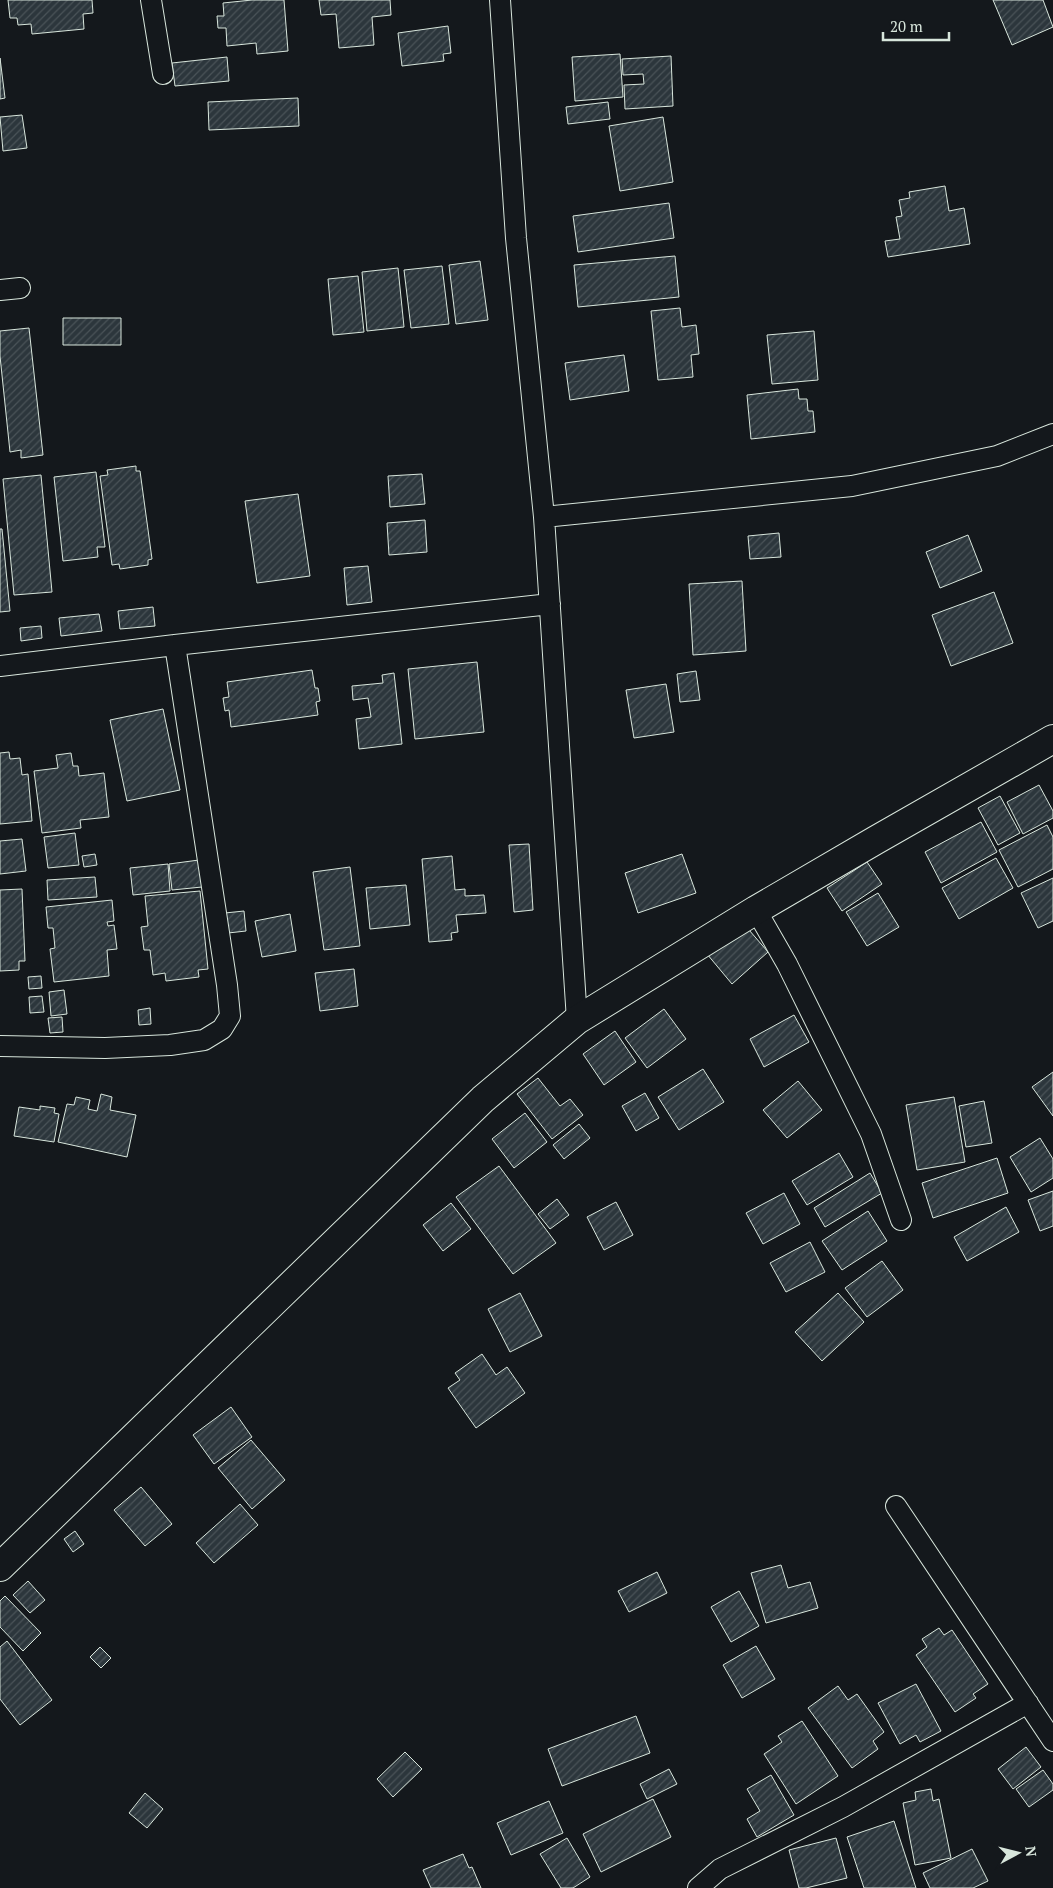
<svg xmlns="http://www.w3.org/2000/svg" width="1053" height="1888" font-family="'PT Serif',serif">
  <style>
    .building { fill: url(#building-hatch); stroke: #d8e6dc }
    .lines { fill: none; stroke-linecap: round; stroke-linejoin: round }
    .street-casing { stroke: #d8e6dc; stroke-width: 22 }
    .secondary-casing { stroke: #d8e6dc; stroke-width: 30 }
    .street { stroke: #14181c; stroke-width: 20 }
    .secondary { stroke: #14181c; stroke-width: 28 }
  </style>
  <defs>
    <pattern id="building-hatch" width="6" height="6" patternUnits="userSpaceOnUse" patternTransform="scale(1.25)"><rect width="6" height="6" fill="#2c363c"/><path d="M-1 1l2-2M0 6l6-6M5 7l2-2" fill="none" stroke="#4a5358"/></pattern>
  </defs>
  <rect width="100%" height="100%" fill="#14181c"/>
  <path class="building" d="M8,0H92L93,13L83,14L84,29L32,34L31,24L18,25L17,18H10Z
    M252,0H284L288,51L257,54L256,43L227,46L226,28H218L217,16H224L223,3Z
    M319,0H390L391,15L372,17L374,45L339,48L336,14L321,15Z
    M993,0H1043L1053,27L1012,45Z
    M448,26L451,53L443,54L444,61L402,66L398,33Z
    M620,54L623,97L575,101L572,57Z
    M671,56L673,106L625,109L624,85L644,84L643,74L623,75L622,59Z
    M227,57L229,81L175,86L172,63Z
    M0,58L5,98L0,99Z
    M298,98L299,126L209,130L208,102Z
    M608,102L610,119L568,124L566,107Z
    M22,115L27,148L3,151L0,117Z
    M663,117L673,182L620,191L609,126Z
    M945,186L949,211L964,208L970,244L888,257L885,241L900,239L896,217L902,216L899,200L910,198L909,192Z
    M669,203L674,238L578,252L573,216Z
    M675,256L679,297L578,307L574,265Z
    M480,261L488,320L456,324L449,265Z
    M442,266L449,324L411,328L404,270Z
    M398,268L404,327L367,331L362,272Z
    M358,276L364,332L333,335L328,279Z
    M680,308L682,327L696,325L699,354L691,355L693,377L658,380L651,311Z
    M63,318H121V345H63Z
    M29,328L43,455L21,458V450L10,452L0,356V331Z
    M814,331L818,380L772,384L767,335Z
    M624,355L629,391L570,400L565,363Z
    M798,389L799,399H807L808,411H813L815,432L751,439L747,395Z
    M136,466V471H140L152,559L148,560V565L120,569L119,564L112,565L100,476L108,475L107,470Z
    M96,472L105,547H97L98,557L63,561L54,477Z
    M422,474L425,504L390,507L388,476Z
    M41,475L52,592L14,595L3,479Z
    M298,494L310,576L257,583L245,501Z
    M425,520L427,552L389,555L387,523Z
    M0,529H2L10,611L0,612Z
    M779,533L781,557L750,559L748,536Z
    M968,535L982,571L940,588L926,552Z
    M368,566L372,602L347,605L344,568Z
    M742,581L746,651L693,655L689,584Z
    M994,592L1013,643L951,666L932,615Z
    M153,607L155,626L120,629L118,611Z
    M99,614L102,631L61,636L59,618Z
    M41,626L42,638L21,641L20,628Z
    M477,662L484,732L415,739L408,669Z
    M312,670L315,688H318L320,701L316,702L318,715L231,727L229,710L225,711L223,698L229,697L227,682Z
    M696,671L700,700L680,702L677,674Z
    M394,673L402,744L359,749L356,719L371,717L368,698L353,700L352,686L383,683L382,675Z
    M666,684L674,732L634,738L626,690Z
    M163,709L180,790L127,801L110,720Z
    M9,752L10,759L20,758L22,775L28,774L32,821L0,824V753Z
    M71,753L73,766H78L79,776L104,773L109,817L80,820L81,828L42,833L34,771L58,768L56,755Z
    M1039,785L1053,811V818L1023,834L1007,802Z
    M1000,796L1020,833L998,845L978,808Z
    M981,822L997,852L941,883L925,852Z
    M1047,825L1053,837V869L1018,887L999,850Z
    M75,833L79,865L48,868L44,837Z
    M22,839L26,871L0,874V841Z
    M529,844L533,910L514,912L509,845Z
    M95,854L97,865L84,867L82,856Z
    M682,854L696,893L638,913L625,873Z
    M452,856L455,890L465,889V896L484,895L486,913L456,915L458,932L451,933L452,940L429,942L422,859Z
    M996,858L1013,888L959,919L942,888Z
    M199,860L202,887L172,890L169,864Z
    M867,862L882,884L842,911L827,888Z
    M168,864L170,891L133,895L130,868Z
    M350,867L360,946L324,950L313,872Z
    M95,877L97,897L48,900L47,880Z
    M1053,878V921L1038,928L1021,893Z
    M406,885L410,925L370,929L366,888Z
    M22,889L25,961H19V970L0,971V890Z
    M200,891L208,969L198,970L199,977L166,981L165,973L153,975L150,950H144L141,927L148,926L145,896Z
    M878,893L899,927L867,946L846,912Z
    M112,900L114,921L107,922L108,926L114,925L117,949L107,950L109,976L54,982L50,949L55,948L53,928H48L46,907Z
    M244,911L246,931L228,933L225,913Z
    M290,914L296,951L262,957L255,921Z
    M743,923L768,952L732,984L707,954Z
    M354,969L358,1006L320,1011L315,973Z
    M41,976L42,988L29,989L28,977Z
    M64,990L67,1014L51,1016L49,992Z
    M42,996L44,1012L30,1013L29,997Z
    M150,1008L151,1024L139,1025L138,1010Z
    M664,1009L686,1039L647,1068L625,1038Z
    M794,1015L809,1042L764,1067L750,1039Z
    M62,1017L63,1032L50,1033L48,1018Z
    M615,1031L636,1062L604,1085L583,1054Z
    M703,1069L724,1102L679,1130L658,1097Z
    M1053,1072V1116L1032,1087Z
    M538,1078L560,1106L570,1099L583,1115L552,1139L517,1094Z
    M798,1081L822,1110L787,1138L763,1110Z
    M645,1093L659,1118L636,1131L622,1106Z
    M101,1094L112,1097L110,1110L136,1115L127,1157L58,1142L67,1104L74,1105L76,1097L90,1100L88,1109L97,1111Z
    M954,1097L965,1162L917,1170L906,1105Z
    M984,1101L992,1143L966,1147L959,1106Z
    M40,1106L55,1108L54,1113L59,1114L54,1142L14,1136L19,1107L40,1110Z
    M525,1113L547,1142L514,1168L492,1139Z
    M579,1124L590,1138L564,1159L553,1145Z
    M1040,1138L1053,1159V1178L1031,1192L1010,1157Z
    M839,1153L853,1177L807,1205L792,1181Z
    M997,1158L1008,1193L933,1218L922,1183Z
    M499,1166L556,1243L513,1274L456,1197Z
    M870,1173L882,1193L825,1227L814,1208Z
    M1053,1191V1226L1040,1231L1028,1200Z
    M784,1193L800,1224L763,1244L746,1213Z
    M557,1199L569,1215L550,1229L538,1214Z
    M616,1202L633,1235L604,1250L587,1217Z
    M451,1203L471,1229L443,1251L423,1225Z
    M1006,1207L1019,1232L967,1261L954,1237Z
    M868,1211L887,1241L842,1270L822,1241Z
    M810,1242L825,1272L786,1292L770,1263Z
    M882,1261L903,1290L867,1317L845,1288Z
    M520,1293L542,1336L510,1352L488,1309Z
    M838,1293L864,1322L822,1361L795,1332Z
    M482,1354L496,1375L507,1367L525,1393L476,1428L448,1388L460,1380L455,1373Z
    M231,1407L252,1437L214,1464L193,1435Z
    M251,1440L285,1480L252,1509L218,1468Z
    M141,1487L172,1524L145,1546L114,1510Z
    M240,1504L258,1525L214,1563L196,1543Z
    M75,1531L84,1544L73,1552L64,1539Z
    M781,1565L788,1588L810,1582L818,1608L766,1623L751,1573Z
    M657,1572L667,1593L629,1612L618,1591Z
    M28,1581L45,1600L30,1613L13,1595Z
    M739,1591L759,1626L731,1642L711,1607Z
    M5,1596L41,1633L23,1651L0,1627V1601Z
    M939,1628L944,1635L952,1630L988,1684L973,1694L976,1698L955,1712L916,1655L927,1647L922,1639Z
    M7,1641L52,1700L20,1725L0,1699V1647Z
    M756,1646L775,1679L742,1698L723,1665Z
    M100,1647L111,1658L101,1668L90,1657Z
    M916,1684L941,1731L920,1742L916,1735L900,1744L878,1703Z
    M838,1686L848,1700L857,1694L884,1732L873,1741L878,1749L852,1768L808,1708Z
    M636,1716L650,1753L562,1786L548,1749Z
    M802,1721L838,1776L796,1804L764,1754L782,1742L778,1736Z
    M1026,1747L1041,1767L1013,1789L998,1769Z
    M405,1752L422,1769L393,1797L377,1779Z
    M669,1769L677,1784L647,1799L640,1784Z
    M1043,1770L1053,1784V1790L1029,1807L1016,1789Z
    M771,1775L794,1815L757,1837L747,1819L760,1811L747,1789Z
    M931,1789L933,1801L939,1799L951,1858L915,1865L903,1803L916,1800L915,1792Z
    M145,1793L163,1809L147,1828L129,1813Z
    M653,1799L671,1837L601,1872L583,1834Z
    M549,1801L563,1833L511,1855L497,1823Z
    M894,1821L916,1888H864L847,1837Z
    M567,1838L590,1877L573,1888H561L540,1854Z
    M836,1838L847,1878L806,1888H799L789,1850Z
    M972,1849L988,1881L973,1888H930L923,1873Z
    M463,1854L469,1868L472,1867L481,1888H431L423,1870Z"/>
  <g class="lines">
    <defs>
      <path id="street" d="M151,0L163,74
        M500,0L516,238L544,517L577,1020
        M0,290L20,288
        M544,517L852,486L997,456L1053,434
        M0,666L175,645L550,604
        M756,910L787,964L871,1134L901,1220
        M0,1046L105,1048L170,1045L204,1040L222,1029L230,1016L227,985L175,645
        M896,1506L1053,1741
        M698,1888L720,1869L843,1807L1028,1703"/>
      <path id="secondary" d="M0,1567L483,1099L577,1020L756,910L876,840L1053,739"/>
    </defs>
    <use href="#street" class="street-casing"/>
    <use href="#secondary" class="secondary-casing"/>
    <use href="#street" class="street"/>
    <use href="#secondary" class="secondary"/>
  </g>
  <g transform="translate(1018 1853) rotate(83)" stroke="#14181c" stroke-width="4" paint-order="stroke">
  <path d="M0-4L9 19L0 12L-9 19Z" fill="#d8e6dc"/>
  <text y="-8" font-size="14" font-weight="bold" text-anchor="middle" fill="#d8e6dc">N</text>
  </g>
  <path d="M883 32v8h66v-8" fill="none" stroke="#d8e6dc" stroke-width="2.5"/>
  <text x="890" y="32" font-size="15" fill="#d8e6dc" stroke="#14181c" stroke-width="4" paint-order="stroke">20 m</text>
</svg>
